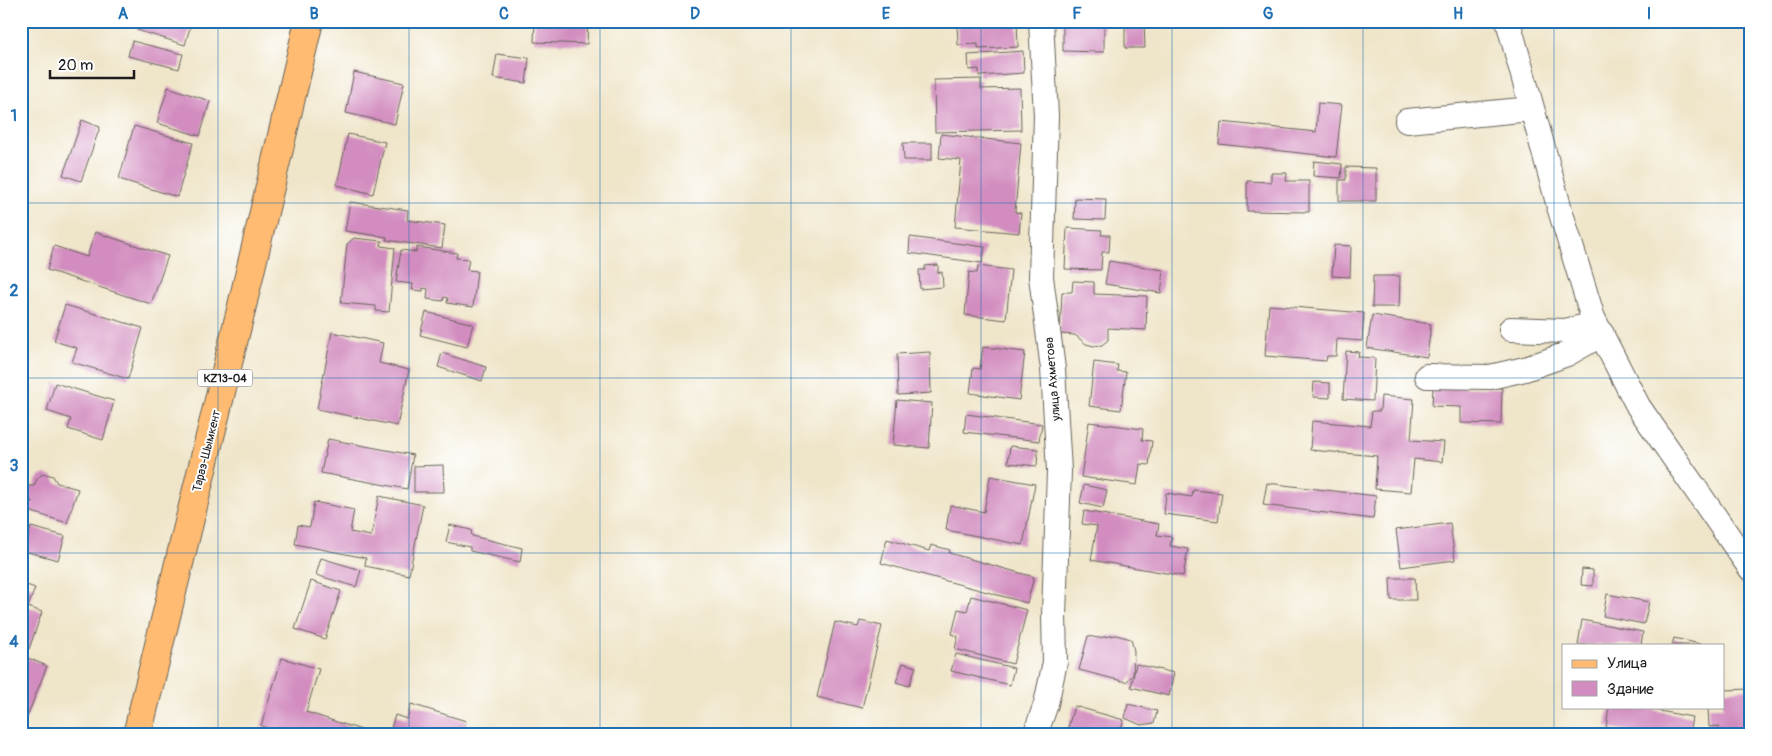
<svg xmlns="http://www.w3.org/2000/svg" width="1772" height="756" font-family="Pangolin,sans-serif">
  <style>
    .building { fill: #d28cbf }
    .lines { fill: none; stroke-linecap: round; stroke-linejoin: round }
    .street-casing { stroke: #666259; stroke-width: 26 }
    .primary-casing { stroke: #666259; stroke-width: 30 }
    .street { stroke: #fff; stroke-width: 24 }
    .primary { stroke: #ffbb71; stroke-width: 28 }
    .grid { fill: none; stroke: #1f6fb2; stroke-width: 1; stroke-opacity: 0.55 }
    .labels { text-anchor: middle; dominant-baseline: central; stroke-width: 4; stroke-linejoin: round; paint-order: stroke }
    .shield { fill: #fff; stroke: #606060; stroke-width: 1 }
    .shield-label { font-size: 11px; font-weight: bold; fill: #1c1c1c }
    .street-label { font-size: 12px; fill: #1c1c1c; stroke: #fff }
    .neatline { fill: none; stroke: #1f6fb2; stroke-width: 2 }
    .grid-label { font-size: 16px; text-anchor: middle; font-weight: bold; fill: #1f6fb2 }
  </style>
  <rect width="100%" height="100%" fill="#fff"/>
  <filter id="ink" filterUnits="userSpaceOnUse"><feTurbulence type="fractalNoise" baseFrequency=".02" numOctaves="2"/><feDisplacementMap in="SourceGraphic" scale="10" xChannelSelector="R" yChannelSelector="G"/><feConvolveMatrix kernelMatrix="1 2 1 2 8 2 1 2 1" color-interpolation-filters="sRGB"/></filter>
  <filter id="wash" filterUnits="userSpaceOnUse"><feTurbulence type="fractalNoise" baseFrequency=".0096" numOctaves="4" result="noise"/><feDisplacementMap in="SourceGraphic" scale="20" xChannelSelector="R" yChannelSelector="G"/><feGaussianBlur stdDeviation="1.12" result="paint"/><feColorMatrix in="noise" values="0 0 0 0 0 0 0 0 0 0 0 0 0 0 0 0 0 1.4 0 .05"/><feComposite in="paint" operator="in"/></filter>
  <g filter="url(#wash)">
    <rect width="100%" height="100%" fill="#efe5c9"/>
    <g id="blocks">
      <path class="building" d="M139,21H192L185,45L137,30Z
        M535,21H588L587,44L534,42Z
        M957,21H1017L1018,47L978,49V44L958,45Z
        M1063,21H1104V52L1063,51Z
        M1125,21H1144L1145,48H1125Z
        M1297,21H1319L1318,25L1297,23Z
        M132,41L183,54L179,69L128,56Z
        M1023,51L1024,73L979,76V69L969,70L968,55Z
        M497,54L529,58L526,83L493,78Z
        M354,72L404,83L395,124L346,113Z
        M981,79V89L1020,88L1021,130L935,132L934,80Z
        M168,87L210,101L200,136L157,123Z
        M1318,103L1342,105L1336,157L1219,144L1221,122L1316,132Z
        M82,120L100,127L81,181L63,175Z
        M134,126L193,143L177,197L119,179Z
        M348,134L385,142L373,194L337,185Z
        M941,134L1021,143L1015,212L1021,213L1019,233L955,227L961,160L939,158Z
        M903,143H932V160H904Z
        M1314,161L1342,164L1341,178L1313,176Z
        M1346,167L1376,168V201H1339V180H1346Z
        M1271,173H1287L1286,181H1309V212L1247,211V181L1271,182Z
        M1075,198L1106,199L1105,220L1074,219Z
        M350,202L408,210L407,220L445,225L442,248L386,240L387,237L345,231Z
        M1067,228L1102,230L1101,235H1110L1109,252H1102L1101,270L1065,269Z
        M95,232L168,256L151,304L47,270L54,246L87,257Z
        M910,237L985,247L982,263L909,253Z
        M354,238L382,241L381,246L395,248L389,312L376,311V306L341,303L347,244Z
        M1334,245L1351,246L1350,277L1332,276Z
        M417,247L457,253L456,258L469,259L467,270L477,271L473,307L447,303L448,298L444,297L443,301L427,299L428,289L423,288V291L412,290L413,284L396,282L401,250L416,252Z
        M1109,261L1164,270L1161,293L1105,284Z
        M938,265V273L942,272L943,287L920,289L919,270H925V266Z
        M978,266L1011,270L1006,320L965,315L969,272L977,273Z
        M1373,276H1400L1399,307H1372Z
        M1073,281L1094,282V294L1147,296L1146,330L1108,328V340L1102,345L1094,346L1086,344L1075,335L1060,334L1062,292H1072Z
        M65,305L143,328L128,379L72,362L77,348L54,341Z
        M1269,305L1364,313L1362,341L1337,339L1336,356H1327L1326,361L1265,356Z
        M426,312L473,324L467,347L420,335Z
        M1372,315L1431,324L1427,357L1367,348Z
        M332,332L383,343L379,363L409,370L397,426L317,409Z
        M983,347L1025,352L1019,400L970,393L973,368L980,369Z
        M1346,351L1359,352L1358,357L1375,358L1373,401L1343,399Z
        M930,352L931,393L898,395L897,354Z
        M442,353L486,367L482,381L438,367Z
        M1094,362L1118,365L1117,371L1126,372L1121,410L1089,406Z
        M1314,382L1330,383V398L1313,397Z
        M55,383L114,401L103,440L68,429L71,419L47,411Z
        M1433,387L1502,388L1501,424L1461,423V407L1432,406Z
        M1381,396L1414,399L1411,440L1444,442L1442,462L1414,459L1411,492L1375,489L1377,456L1310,450L1312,421L1370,426L1372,411H1380Z
        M897,400L932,403L929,448L893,445Z
        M966,414L1042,424L1039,441L964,432Z
        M1089,422L1143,429L1142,440L1152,441L1149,465L1140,464L1137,485L1081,477Z
        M328,439L413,455L407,489L321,473Z
        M1010,446L1038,449L1037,466L1008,463Z
        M443,465L444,492H414V466Z
        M46,474L53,476L57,483L78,489L67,523L29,511L32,501L24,499L28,486H34L37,479L41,475Z
        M990,476L1035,484L1023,545L946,530L950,505L984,512Z
        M1267,483L1376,496L1373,519L1263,505Z
        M1084,485L1107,490L1103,508L1080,503Z
        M1193,490L1222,493L1218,521L1164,514L1166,493L1192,497Z
        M379,496L423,505L409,575L365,566L366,558L295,544L298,525L310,527L314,502L354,510L350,532L371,536Z
        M1084,511L1159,524L1157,535L1172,537L1170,546L1188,549L1183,576L1091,560L1097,526L1082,524Z
        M1450,523L1455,560L1401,567L1396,530Z
        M450,525L471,530L472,536L522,548L520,562L470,551V547L446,542Z
        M31,527L65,536L58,560L24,551Z
        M887,539L929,551L931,545L950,550L949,553L1034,577L1027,603L881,563Z
        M321,558L361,570L356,587L316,575Z
        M1582,569L1593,570V586L1581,585Z
        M1390,578H1415L1416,600H1391Z
        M311,581L341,591L325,639L295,629Z
        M21,583L35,588L28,607L42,612L29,649L21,646Z
        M1607,594L1649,602L1644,624L1603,616Z
        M971,596L1027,610L1013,664L955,649L958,636L952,634L958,609L967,611Z
        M1582,620L1643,632L1641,645H1578Z
        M860,621L882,626L862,708L817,697L835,622L858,627Z
        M1116,635L1131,639L1134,651L1133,675L1126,682L1079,670L1088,636L1098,638Z
        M1674,638L1700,644V645H1672Z
        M956,654L1014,668L1010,685L951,671Z
        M21,655L47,666L25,722L21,720Z
        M282,658L319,669L306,712L377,735H288L261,726Z
        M903,663L916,667L909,686L896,682Z
        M1136,664L1174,673L1169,696L1131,687Z
        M1751,689V734L1719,735V726L1709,727L1708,707H1723V690Z
        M411,704L466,721L462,735H389L395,715L407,719Z
        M1128,704L1157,711L1154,723L1141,725L1125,718Z
        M1074,706L1124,720L1119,735H1066Z
        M1609,707H1638L1692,717L1689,735H1651L1606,727Z
        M1604,731L1625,734V735H1603Z"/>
    </g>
  </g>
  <g filter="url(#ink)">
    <use href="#blocks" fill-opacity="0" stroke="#666259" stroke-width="1"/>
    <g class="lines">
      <defs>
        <path id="street" d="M1508,21L1560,210L1593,318L1638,406L1751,569
          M1407,121L1532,109
          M1511,329L1565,331L1596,324
          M1427,376L1490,377L1525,369L1567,354L1602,334
          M1035,735L1046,704L1055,662L1054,615L1059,471L1053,369L1041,277L1046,116L1041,21"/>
        <path id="primary" d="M137,735L241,310L309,21"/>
      </defs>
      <use href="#street" class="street-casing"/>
      <use href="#primary" class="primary-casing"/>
      <use href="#street" class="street"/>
      <use href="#primary" class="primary"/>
    </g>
  </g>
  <path class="grid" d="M218,21V735M409,21V735M600,21V735M791,21V735M981,21V735M1172,21V735M1363,21V735M1554,21V735M21,203H1751M21,378H1751M21,553H1751"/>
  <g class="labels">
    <rect class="shield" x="197.5" y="369.5" width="55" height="17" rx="4"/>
    <g class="shield-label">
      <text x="225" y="378">KZ13-04</text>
    </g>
    <g class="street-label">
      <text transform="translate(1053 379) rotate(-95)">улица Ахметова</text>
      <text transform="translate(207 451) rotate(-76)">Тараз-Шымкент</text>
    </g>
  </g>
  <rect width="1772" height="756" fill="none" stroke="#fff" stroke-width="55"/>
  <rect x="1562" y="644" width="162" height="65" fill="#ffffff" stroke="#a4a4a4"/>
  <rect x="1572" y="660" width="25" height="8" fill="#ffbb71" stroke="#a4a4a4"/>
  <text x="1607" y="668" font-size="15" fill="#1c1c1c">Улица</text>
  <rect x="1572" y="681" width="25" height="15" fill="#d28cbf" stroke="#a4a4a4"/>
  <text x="1607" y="694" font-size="15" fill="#1c1c1c">Здание</text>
  <path d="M50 70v8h84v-8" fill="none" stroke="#1c1c1c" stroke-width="2.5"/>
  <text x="58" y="70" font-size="15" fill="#1c1c1c" stroke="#ffffff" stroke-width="4" paint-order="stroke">20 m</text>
  <rect x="28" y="28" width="1716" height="700" class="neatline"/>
  <g class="grid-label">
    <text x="123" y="19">A</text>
    <text x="314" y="19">B</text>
    <text x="504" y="19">C</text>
    <text x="695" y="19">D</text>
    <text x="886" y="19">E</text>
    <text x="1077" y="19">F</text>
    <text x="1268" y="19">G</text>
    <text x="1458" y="19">H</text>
    <text x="1649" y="19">I</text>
    <text x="14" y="121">1</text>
    <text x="14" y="296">2</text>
    <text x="14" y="471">3</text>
    <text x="14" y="647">4</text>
  </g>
</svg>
